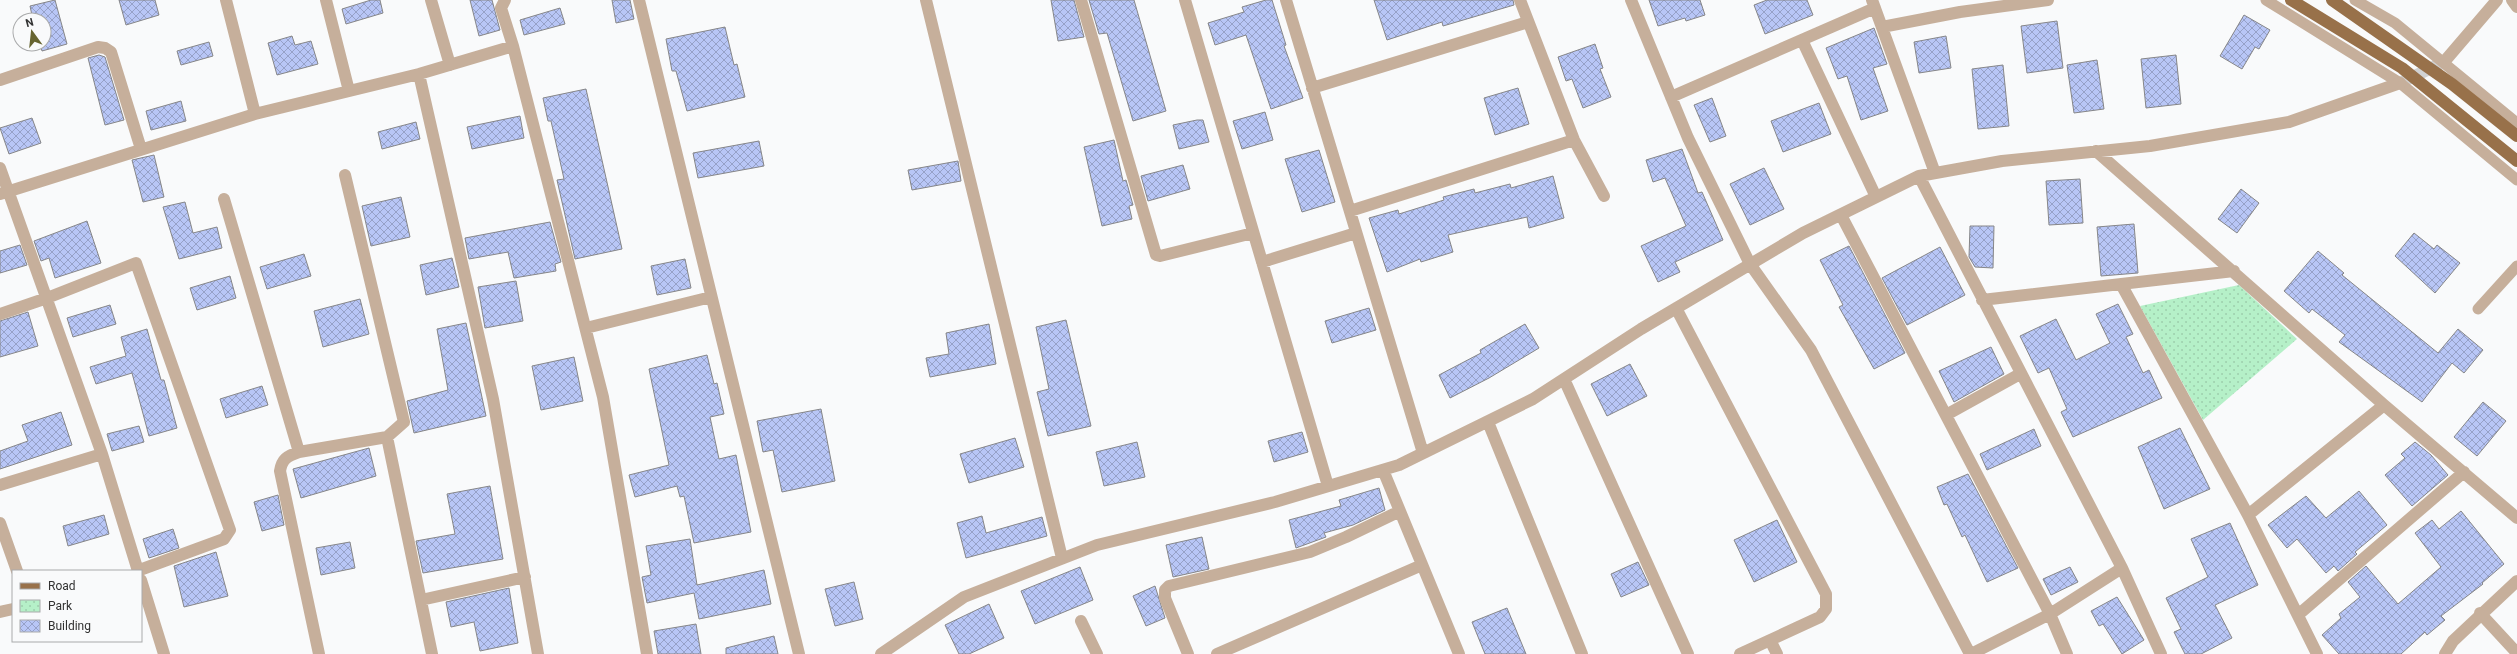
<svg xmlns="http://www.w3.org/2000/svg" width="2517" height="654" font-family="Roboto,sans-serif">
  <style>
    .park { fill: url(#park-dots) }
    .building { fill: url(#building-cross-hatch); stroke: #868688 }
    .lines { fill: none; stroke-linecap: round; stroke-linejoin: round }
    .street-tunnel { stroke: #d1d2d3; stroke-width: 12; stroke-dasharray: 12 6; stroke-linecap: butt }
    .lane { stroke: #c6af9b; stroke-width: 11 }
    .street { stroke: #c6af9b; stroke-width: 12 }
    .primary { stroke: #98714a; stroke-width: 12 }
  </style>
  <defs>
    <pattern id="park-dots" width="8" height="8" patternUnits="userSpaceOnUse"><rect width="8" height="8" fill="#b5f0c8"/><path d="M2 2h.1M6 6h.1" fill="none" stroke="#9cceac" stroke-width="1.8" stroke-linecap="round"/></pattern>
    <pattern id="building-cross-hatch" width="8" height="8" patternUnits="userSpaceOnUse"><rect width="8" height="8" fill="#b8c6f6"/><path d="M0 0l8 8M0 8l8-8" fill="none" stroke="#96a1c8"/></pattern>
  </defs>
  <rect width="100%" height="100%" fill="#f9fafb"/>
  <path class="park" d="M2239,285L2297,339L2203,420L2140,306Z"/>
  <path class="building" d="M55,0L67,44L42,51L40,44H44V20H33L30,6Z
    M119,0H155L159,15L126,25Z
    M371,0H380L383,13L346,24L342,9Z
    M470,0H492L500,30L479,36Z
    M612,0H630L634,19L616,23Z
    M1051,0H1074L1084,37L1058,41Z
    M1089,0H1134L1166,111L1133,121L1107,33L1099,34Z
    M1266,0H1272L1286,45L1284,46L1303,98L1271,109L1246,35L1215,45L1208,23L1244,12L1242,7Z
    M1374,0H1513L1514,5L1443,26L1442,22L1387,40Z
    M1649,0H1700L1705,15L1686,21L1685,18L1658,26Z
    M1767,0H1807L1813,15L1765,34L1754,5Z
    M560,8L565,24L524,35L520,20Z
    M2244,15L2270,30L2259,49L2255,47L2242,69L2220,56Z
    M2057,21L2063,68L2027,73L2021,26Z
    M725,27L734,65L737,64L745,97L687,111L676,71H672L666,39Z
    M1874,28L1887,64L1873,68L1888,111L1861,120L1847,76L1838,79L1826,48Z
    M292,36L295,45L311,41L318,64L277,75L268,43Z
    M1946,36L1951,68L1919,73L1914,42Z
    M209,42L213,56L181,65L177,51Z
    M1595,44L1603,68L1600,69L1611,97L1583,108L1572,79L1566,81L1558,57Z
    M99,55L105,57L124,120L105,125L88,58Z
    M2176,55L2181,104L2146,108L2141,59Z
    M2097,60L2104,109L2074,113L2067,65Z
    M2003,65L2009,126L1978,129L1972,69Z
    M1518,88L1529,124L1495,135L1484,98Z
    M586,89L622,249L575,259L557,180L564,179L551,121H548L543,98Z
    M1712,98L1726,136L1710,142L1694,105Z
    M181,101L186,121L151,130L146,111Z
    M1819,103L1831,134L1783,152L1771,121Z
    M1265,112L1273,140L1242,149L1233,121Z
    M520,116L524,138L472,149L467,127Z
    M32,118L41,143L9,154L0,128Z
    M1197,120H1203L1209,142L1179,149L1173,125Z
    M416,122L420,139L382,149L378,132Z
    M1114,140L1123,181L1126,180L1133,205L1129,206L1132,219L1102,226L1084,147Z
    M759,141L764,166L698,178L693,153Z
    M1682,149L1698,193L1702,192L1723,240L1675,262L1680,272L1658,282L1641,246L1686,226L1665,178L1653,182L1646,160Z
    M1319,150L1335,202L1302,212L1285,159Z
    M154,155L164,197L143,202L132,160Z
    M958,161L961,181L912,190L908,170Z
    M1183,165L1190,189L1148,201L1141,176Z
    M1764,168L1784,209L1750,225L1730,184Z
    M1553,176L1564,218L1529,228L1527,217L1448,235L1453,252L1421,262L1420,259L1387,272L1369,218L1398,210L1399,214L1444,200L1443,197L1474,189L1475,193L1510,184L1511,188Z
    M2080,179L2083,223L2049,225L2046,181Z
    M2241,189L2259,203L2237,233L2218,219Z
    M401,197L410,237L371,246L362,206Z
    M185,202L193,233L217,227L222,248L179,259L163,207Z
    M87,221L101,263L55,278L49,258L41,261L34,241Z
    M550,222L561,262L555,264L556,271L514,278L508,252L469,259L465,238Z
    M2134,224L2138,273L2101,276L2097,227Z
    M1970,226H1994L1993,268L1975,267L1969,257Z
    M2414,233L2434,249L2437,245L2460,263L2435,293L2395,256Z
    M20,245L27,265L0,273V251Z
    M1849,246L1905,353L1874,369L1839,307L1843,305L1820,260Z
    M1940,247L1965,295L1907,325L1882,278Z
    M2318,251L2344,273L2342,275L2438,353L2458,329L2483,350L2464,373L2452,363L2422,402L2339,342L2345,335L2312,309L2309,313L2284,291Z
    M304,254L311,276L267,289L260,267Z
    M452,258L459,287L426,295L420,265Z
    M685,259L691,288L657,295L651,266Z
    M230,276L236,298L197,310L190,288Z
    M516,281L523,321L485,328L478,287Z
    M360,299L369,334L323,347L314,311Z
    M2118,304L2133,334L2126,337L2143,373L2149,370L2162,398L2073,437L2061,412L2067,409L2049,368L2038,373L2020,336L2056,319L2076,360L2110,343L2096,314Z
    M110,305L116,324L73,337L67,318Z
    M1369,308L1376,330L1332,343L1325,321Z
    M28,312L38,346L0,357V321Z
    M1066,320L1091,426L1048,436L1037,392L1049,389L1036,327Z
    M466,323L486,416L414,433L407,401L448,390L437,329Z
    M989,324L996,364L930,377L926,358L949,354L946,333Z
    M1525,324L1539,348L1489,378L1450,398L1439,375L1481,353L1480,350Z
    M147,329L161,380H164L177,428L149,436L132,373L96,384L90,367L126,356L121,337Z
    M1991,347L2004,374L1954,402L1939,371Z
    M707,355L714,384L717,383L724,414L710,417L719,459L736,455L751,532L694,543L684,496L680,497L677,486L635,497L629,475L669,465L649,369Z
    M574,357L583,401L541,410L532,366Z
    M1630,364L1647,396L1607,416L1591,384Z
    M262,386L268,405L226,418L220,399Z
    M2483,402L2506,421L2477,456L2454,437Z
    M821,409L835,481L782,492L773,450L763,452L757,421Z
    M61,412L72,445L0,469V451L28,441L22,425Z
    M139,426L144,442L112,451L107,434Z
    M2180,428L2210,489L2164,509L2138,447Z
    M2034,429L2041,446L1987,470L1980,454Z
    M1302,432L1308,452L1274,462L1268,441Z
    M1015,438L1024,467L969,483L960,454Z
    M1137,442L1145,477L1104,486L1096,452Z
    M2415,442L2431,455L2448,475L2412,506L2385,475L2405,458L2401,454Z
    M369,448L376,476L301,498L293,469Z
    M1968,474L2018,568L1987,582L1965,535L1962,537L1947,504L1944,505L1937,487Z
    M490,486L503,559L423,573L416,541L455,534L447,494Z
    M1379,488L1385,510L1353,525L1324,533L1326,537L1296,548L1289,520L1341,506L1339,500Z
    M2359,491L2387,525L2355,552L2357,554L2338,571L2334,566L2326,573L2297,539L2287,548L2268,525L2306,496L2326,518Z
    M278,495L284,525L262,531L254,502Z
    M2461,511L2504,564L2482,583L2483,584L2441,616L2445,620L2427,635L2425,632L2401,654H2339L2322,635L2341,618L2339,614L2360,597L2348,582L2366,566L2398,604L2441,567L2415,533L2432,520L2439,529Z
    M104,515L109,534L68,546L63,526Z
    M982,516L986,533L1042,517L1047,536L966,558L957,523Z
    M1777,520L1797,562L1754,582L1734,540Z
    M2230,523L2258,585L2215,605L2232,638L2201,654H2185L2174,632L2181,629L2166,598L2208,577L2191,539Z
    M173,529L179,548L149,558L143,539Z
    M1202,537L1209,569L1173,577L1166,545Z
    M690,539L697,585L764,570L771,604L699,619L694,593L647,603L642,577L651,575L646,546Z
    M350,542L355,568L321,575L316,548Z
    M216,552L228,596L184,607L174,566Z
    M1638,562L1649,585L1621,597L1611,574Z
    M1080,567L1093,600L1035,624L1021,591Z
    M2070,567L2078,582L2051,595L2043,579Z
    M854,582L863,619L835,626L825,589Z
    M1155,586L1165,618L1146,626L1133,596Z
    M509,588L518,643L480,651L474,622L451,627L446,602Z
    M2117,597L2144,640L2122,654L2103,624L2099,626L2091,611Z
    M989,604L1004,638L969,654H959L945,625Z
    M1507,608L1526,654H1485L1472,622Z
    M696,624L701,654H658L654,631Z
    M774,636L778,654H726V648Z"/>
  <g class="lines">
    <path class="street-tunnel" d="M2400,83L2444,62"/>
    <path class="lane" d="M2266,0L2400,83L2517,180
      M2355,0L2395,23L2517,123
      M2478,309L2517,266"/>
    <path class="street" d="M226,0L255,114
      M326,0L349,91
      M431,0L450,65
      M505,0L501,8L513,46
      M639,0L799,654
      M926,0L1062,558
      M1081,0L1156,255L1160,256L1253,233
      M1185,0L1328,486
      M1286,0L1423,453
      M1520,0L1574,140L1604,196
      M1631,0L1688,138L1750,264L1811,350L1970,654
      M1872,0L1935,173
      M2512,0L2517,7
      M1882,27L1960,12L2048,0
      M1802,40L1876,197
      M2444,62L2497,0
      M419,74L493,399L538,654
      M0,80L98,47L105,48L111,52L141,149
      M1312,88L1528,22
      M1671,97L1875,8
      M2096,151L2384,405L2517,518
      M0,168L102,454L138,571
      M345,175L404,422L387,437
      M1919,176L2122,568L2161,654
      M0,194L255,114L419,74L513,46L603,397L647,654
      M224,199L299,452
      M1350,211L1574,140
      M1841,215L2050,614L2067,654
      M1262,262L1356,233
      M2121,284L2248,515L2317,654
      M1982,300L2234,271
      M1676,308L1826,594V609L1820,617L1740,654
      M0,314L47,298L136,263L230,530L224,539L137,571
      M586,328L711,297
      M1564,379L1688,654
      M1946,415L2020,374
      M1488,422L1582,654
      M1383,470L1459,654
      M0,485L102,454
      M2248,515L2384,405
      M0,523L17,571
      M141,580L164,654
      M421,600L525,577
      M0,612L13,609
      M2480,613L2517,653
      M2298,615L2464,472
      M1081,621L1097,654
      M1770,640L1777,654
      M319,654L280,471C282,459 287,456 299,452L387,437L432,654
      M881,654L964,597L1097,545L1275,502L1399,465L1533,399L1641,329L1803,233L1919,176L2002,161L2150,146L2289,122L2400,83
      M1188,654L1165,598V590L1169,586L1310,552L1346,537L1400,511
      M1217,654L1422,565
      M1971,654L2050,614L2122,568
      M2445,654L2453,641L2517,581"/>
    <path class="primary" d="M2291,0L2402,68L2517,161
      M2332,0L2452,84L2517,136"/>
  </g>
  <rect x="12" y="570" width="130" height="72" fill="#f9fafb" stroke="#a9aaab"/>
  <rect x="20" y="583" width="20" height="6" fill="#98714a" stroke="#a9aaab"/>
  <text x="48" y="590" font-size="12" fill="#323232">Road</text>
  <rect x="20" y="600" width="20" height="12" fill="url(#park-dots)" stroke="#a9aaab"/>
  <text x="48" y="610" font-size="12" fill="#323232">Park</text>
  <rect x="20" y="620" width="20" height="12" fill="url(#building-cross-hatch)" stroke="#a9aaab"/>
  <text x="48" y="630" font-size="12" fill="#323232">Building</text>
  <g transform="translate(32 32) rotate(345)"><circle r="19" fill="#f9fafb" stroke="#a9aaab"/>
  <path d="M0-3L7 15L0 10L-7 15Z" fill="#666430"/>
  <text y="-6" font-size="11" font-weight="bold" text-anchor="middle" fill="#323232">N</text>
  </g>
</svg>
